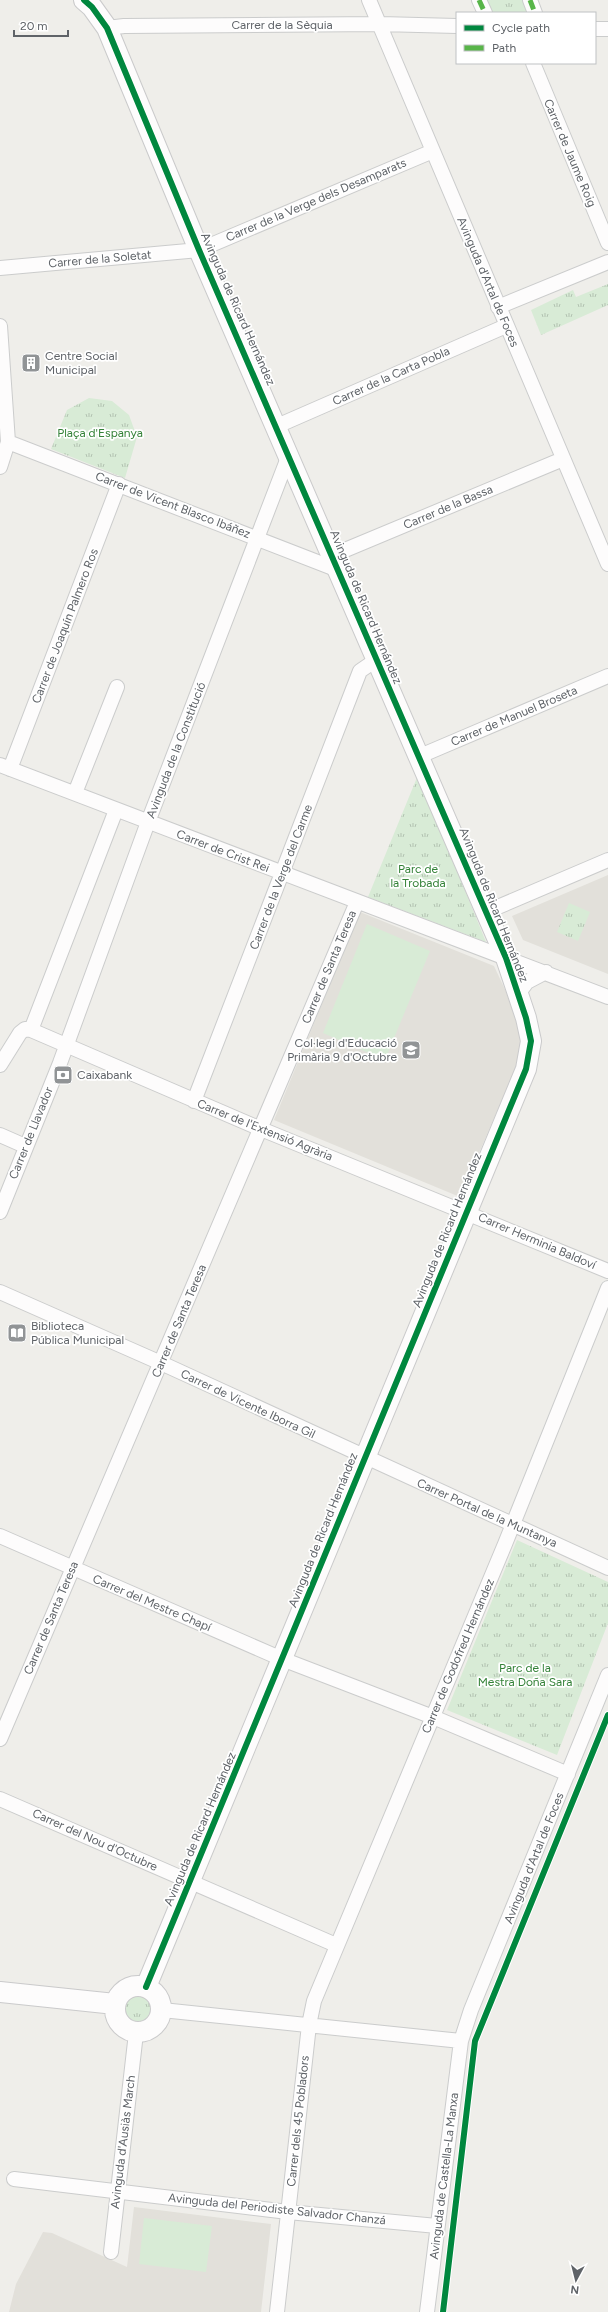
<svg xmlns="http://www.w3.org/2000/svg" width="608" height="2312" font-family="Figtree,sans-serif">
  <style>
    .education { fill: #e2e0da }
    .grass { fill: url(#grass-tufts) }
    .garden { fill: #d8ebd6 }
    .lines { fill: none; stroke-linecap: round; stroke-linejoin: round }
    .street-casing { stroke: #cbcccc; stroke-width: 16 }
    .secondary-casing { stroke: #cacacb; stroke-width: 22 }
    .street { stroke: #fdfcfc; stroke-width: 14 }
    .secondary { stroke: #fdfcfc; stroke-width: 20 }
    .quiet { stroke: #58b549; stroke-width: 5; stroke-dasharray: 10 5; stroke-linecap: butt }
    .cycleway-casing { stroke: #fff; stroke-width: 8 }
    .cycleway { stroke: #00873e; stroke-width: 6 }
    .labels { text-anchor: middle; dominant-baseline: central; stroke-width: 3.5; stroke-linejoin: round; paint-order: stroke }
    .street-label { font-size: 12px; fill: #5f6368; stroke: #fff }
    .poi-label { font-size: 12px; fill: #5f6368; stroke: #fff; text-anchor: start }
    .park-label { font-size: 12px; fill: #348238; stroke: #fff }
  </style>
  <defs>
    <pattern id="grass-tufts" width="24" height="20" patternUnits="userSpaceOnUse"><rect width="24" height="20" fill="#d8ebd6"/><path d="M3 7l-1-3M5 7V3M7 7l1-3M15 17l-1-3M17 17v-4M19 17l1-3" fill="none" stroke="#b2c2b1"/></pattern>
  </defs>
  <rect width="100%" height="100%" fill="#efeeea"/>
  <path class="education" d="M608,875V974L523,940L512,916Z
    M360,912L494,966L516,1013L520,1040L519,1060L460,1197L274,1120Z
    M134,2207L271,2224L261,2312H9L16,2284L43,2232L52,2233L127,2267Z"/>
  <path class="grass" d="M486,0H522L528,13H491Z
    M608,284V305L541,335L531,310L573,290L576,297Z
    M89,398L112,401L129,415L137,437L125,478L51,449L67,410Z
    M418,775L486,942L368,897Z
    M569,903L590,912L578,941L557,932Z
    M517,1540L608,1582V1623L557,1755L447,1710Z
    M122 2010a17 17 0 1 1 34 0a17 17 0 1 1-34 0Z"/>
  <path class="garden" d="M367,924L430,951L385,1060L323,1033Z
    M144,2218L212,2226L206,2272L139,2264Z"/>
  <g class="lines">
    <defs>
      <path id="street" d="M369,0L608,564
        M479,0L485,13
        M530,0L535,13
        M107,28L124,26L380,24L457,26
        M595,29H608
        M533,63L608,243
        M0,268L199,250L433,151
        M498,307L608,262
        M0,326L8,442L0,467
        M277,426L506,326
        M8,442L338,570
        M333,555L563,459
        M420,756L608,676
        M0,765L608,997
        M10,769L119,484
        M75,793L117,687
        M486,912L608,860
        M518,994L527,982L546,972
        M31,1030L116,810
        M0,1065L20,1033L25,1029L31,1030L261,1129L608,1271
        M194,1101L360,671L376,660
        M0,1135L25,1146
        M0,1212L60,1063L148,822L289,455
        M0,1292L161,1363L608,1568
        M0,1536L282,1659L433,1717L568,1774
        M0,1739L357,902
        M0,1799L336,1945
        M162,2010L461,2041
        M14,2179L288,2212L437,2226
        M111,2252L136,2033
        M277,2312L309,2025L314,2001L505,1544L608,1288
        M427,2312L461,2041L471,2010L608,1675"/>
      <path id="secondary" d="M84,0L92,7L107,28L199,250L506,958L526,1018L531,1041L526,1069L146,1987
        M115 2009a23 23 0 1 1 46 0a23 23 0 1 1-46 0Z
        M0,1992L115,2004"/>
    </defs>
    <use href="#street" class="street-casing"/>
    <use href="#secondary" class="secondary-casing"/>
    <use href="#street" class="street"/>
    <use href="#secondary" class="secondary"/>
    <path class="quiet" d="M479,0L485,13
      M530,0L535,13"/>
    <defs>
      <path id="cycleway" d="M84,0L92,7L107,28L199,250L506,958L526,1018L531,1041L526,1069L146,1987
        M443,2312L475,2041L608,1715"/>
    </defs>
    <use href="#cycleway" class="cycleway-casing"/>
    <use href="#cycleway" class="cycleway"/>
  </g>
  <defs>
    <symbol id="building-square" viewBox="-11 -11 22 22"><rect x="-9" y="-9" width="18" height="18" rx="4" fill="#919496" stroke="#fff"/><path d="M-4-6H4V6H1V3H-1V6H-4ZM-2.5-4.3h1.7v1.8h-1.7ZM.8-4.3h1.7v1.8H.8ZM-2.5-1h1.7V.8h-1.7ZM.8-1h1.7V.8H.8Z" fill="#fff"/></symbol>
    <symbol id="school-square" viewBox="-11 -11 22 22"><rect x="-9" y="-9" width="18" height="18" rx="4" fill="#919496" stroke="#fff"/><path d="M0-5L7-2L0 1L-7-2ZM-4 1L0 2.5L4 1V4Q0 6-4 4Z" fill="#fff"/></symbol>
    <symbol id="bank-square" viewBox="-11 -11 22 22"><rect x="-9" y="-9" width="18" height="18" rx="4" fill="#919496" stroke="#fff"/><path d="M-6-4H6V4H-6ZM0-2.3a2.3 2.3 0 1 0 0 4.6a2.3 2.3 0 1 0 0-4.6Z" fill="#fff"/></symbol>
    <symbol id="library-square" viewBox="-11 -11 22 22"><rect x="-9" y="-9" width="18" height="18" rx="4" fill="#919496" stroke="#fff"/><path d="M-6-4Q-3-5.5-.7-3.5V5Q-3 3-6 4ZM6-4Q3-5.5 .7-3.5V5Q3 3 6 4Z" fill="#fff"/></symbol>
  </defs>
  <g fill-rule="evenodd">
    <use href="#building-square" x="20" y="352" width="22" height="22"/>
    <use href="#school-square" x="400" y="1039" width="22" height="22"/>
    <use href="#bank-square" x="52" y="1064" width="22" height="22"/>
    <use href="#library-square" x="6" y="1322" width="22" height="22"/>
  </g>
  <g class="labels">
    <g class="street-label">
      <text x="282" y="25">Carrer de la Sèquia</text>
      <text transform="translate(570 153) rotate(67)">Carrer de Jaume Roig</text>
      <text transform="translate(316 200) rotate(-23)">Carrer de la Verge dels Desamparats</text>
      <text transform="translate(100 259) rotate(-5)">Carrer de la Soletat</text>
      <text transform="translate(488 282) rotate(67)">Avinguda d'Artal de Foces</text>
      <text transform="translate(238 309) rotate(66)">Avinguda de Ricard Hernández</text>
      <text transform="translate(391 376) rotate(-24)">Carrer de la Carta Pobla</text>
      <text transform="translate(173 505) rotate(21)">Carrer de Vicent Blasco Ibáñez</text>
      <text transform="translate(448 507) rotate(-23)">Carrer de la Bassa</text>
      <text transform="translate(366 607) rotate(67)">Avinguda de Ricard Hernández</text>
      <text transform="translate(65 626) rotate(-69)">Carrer de Joaquín Palmero Ros</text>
      <text transform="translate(514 716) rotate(-23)">Carrer de Manuel Broseta</text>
      <text transform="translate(176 750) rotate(-69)">Avinguda de la Constitució</text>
      <text transform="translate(223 851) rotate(21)">Carrer de Crist Rei</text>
      <text transform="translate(281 877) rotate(-69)">Carrer de la Verge del Carme</text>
      <text transform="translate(494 905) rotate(68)">Avinguda de Ricard Hernández</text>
      <text transform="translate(329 967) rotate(-67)">Carrer de Santa Teresa</text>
      <text transform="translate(265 1130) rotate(22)">Carrer de l'Extensió Agrària</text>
      <text transform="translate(31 1133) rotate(-68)">Carrer de Llavador</text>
      <text transform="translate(447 1230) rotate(-68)">Avinguda de Ricard Hernández</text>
      <text transform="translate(537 1241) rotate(23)">Carrer Herminia Baldoví</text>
      <text transform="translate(179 1321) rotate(-67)">Carrer de Santa Teresa</text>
      <text transform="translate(248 1404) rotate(25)">Carrer de Vicente Iborra Gil</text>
      <text transform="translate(487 1513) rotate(24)">Carrer Portal de la Muntanya</text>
      <text transform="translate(323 1530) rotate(-68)">Avinguda de Ricard Hernández</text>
      <text transform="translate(152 1603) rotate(23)">Carrer del Mestre Chapí</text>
      <text transform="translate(51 1618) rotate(-67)">Carrer de Santa Teresa</text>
      <text transform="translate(458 1656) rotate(-67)">Carrer de Godofred Hernández</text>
      <text transform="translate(200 1829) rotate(-67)">Avinguda de Ricard Hernández</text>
      <text transform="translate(95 1840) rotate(24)">Carrer del Nou d'Octubre</text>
      <text transform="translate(534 1858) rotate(-68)">Avinguda d'Artal de Foces</text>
      <text transform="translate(298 2121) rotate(-84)">Carrer dels 45 Pobladors</text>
      <text transform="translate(123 2142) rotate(-83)">Avinguda d'Ausiàs March</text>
      <text transform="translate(444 2176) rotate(-83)">Avinguda de Castella-La Manxa</text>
      <text transform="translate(277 2209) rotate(6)">Avinguda del Periodiste Salvador Chanzá</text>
    </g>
    <g class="poi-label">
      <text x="45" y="356">Centre Social<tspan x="45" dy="14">Municipal</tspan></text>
      <text x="397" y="1043" text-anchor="end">Col·legi d'Educació<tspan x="397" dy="14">Primària 9 d'Octubre</tspan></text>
      <text x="77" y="1075">Caixabank</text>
      <text x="31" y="1326">Biblioteca<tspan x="31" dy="14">Pública Municipal</tspan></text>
    </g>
    <g class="park-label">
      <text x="100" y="433">Plaça d'Espanya</text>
      <text x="418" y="869">Parc de<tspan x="418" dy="14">la Trobada</tspan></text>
      <text x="525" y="1668">Parc de la<tspan x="525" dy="14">Mestra Doña Sara</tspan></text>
    </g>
  </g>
  <rect x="456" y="12" width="140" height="52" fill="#ffffff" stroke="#bfc1c3"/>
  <rect x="464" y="25" width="20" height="6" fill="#00873e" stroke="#bfc1c3"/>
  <text x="492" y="32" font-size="12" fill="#5f6368">Cycle path</text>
  <rect x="464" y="45" width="20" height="6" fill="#58b549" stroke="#bfc1c3"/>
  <text x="492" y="52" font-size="12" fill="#5f6368">Path</text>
  <g transform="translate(576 2280) rotate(187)" stroke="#ffffff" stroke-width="3" paint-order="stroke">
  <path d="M0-3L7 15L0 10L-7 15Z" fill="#5f6368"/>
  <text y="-6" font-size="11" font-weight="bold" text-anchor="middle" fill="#5f6368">N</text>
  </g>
  <path d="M14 30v6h54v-6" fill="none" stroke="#5f6368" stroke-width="2"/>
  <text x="20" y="30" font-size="12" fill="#5f6368" stroke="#ffffff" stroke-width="3" paint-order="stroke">20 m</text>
</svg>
